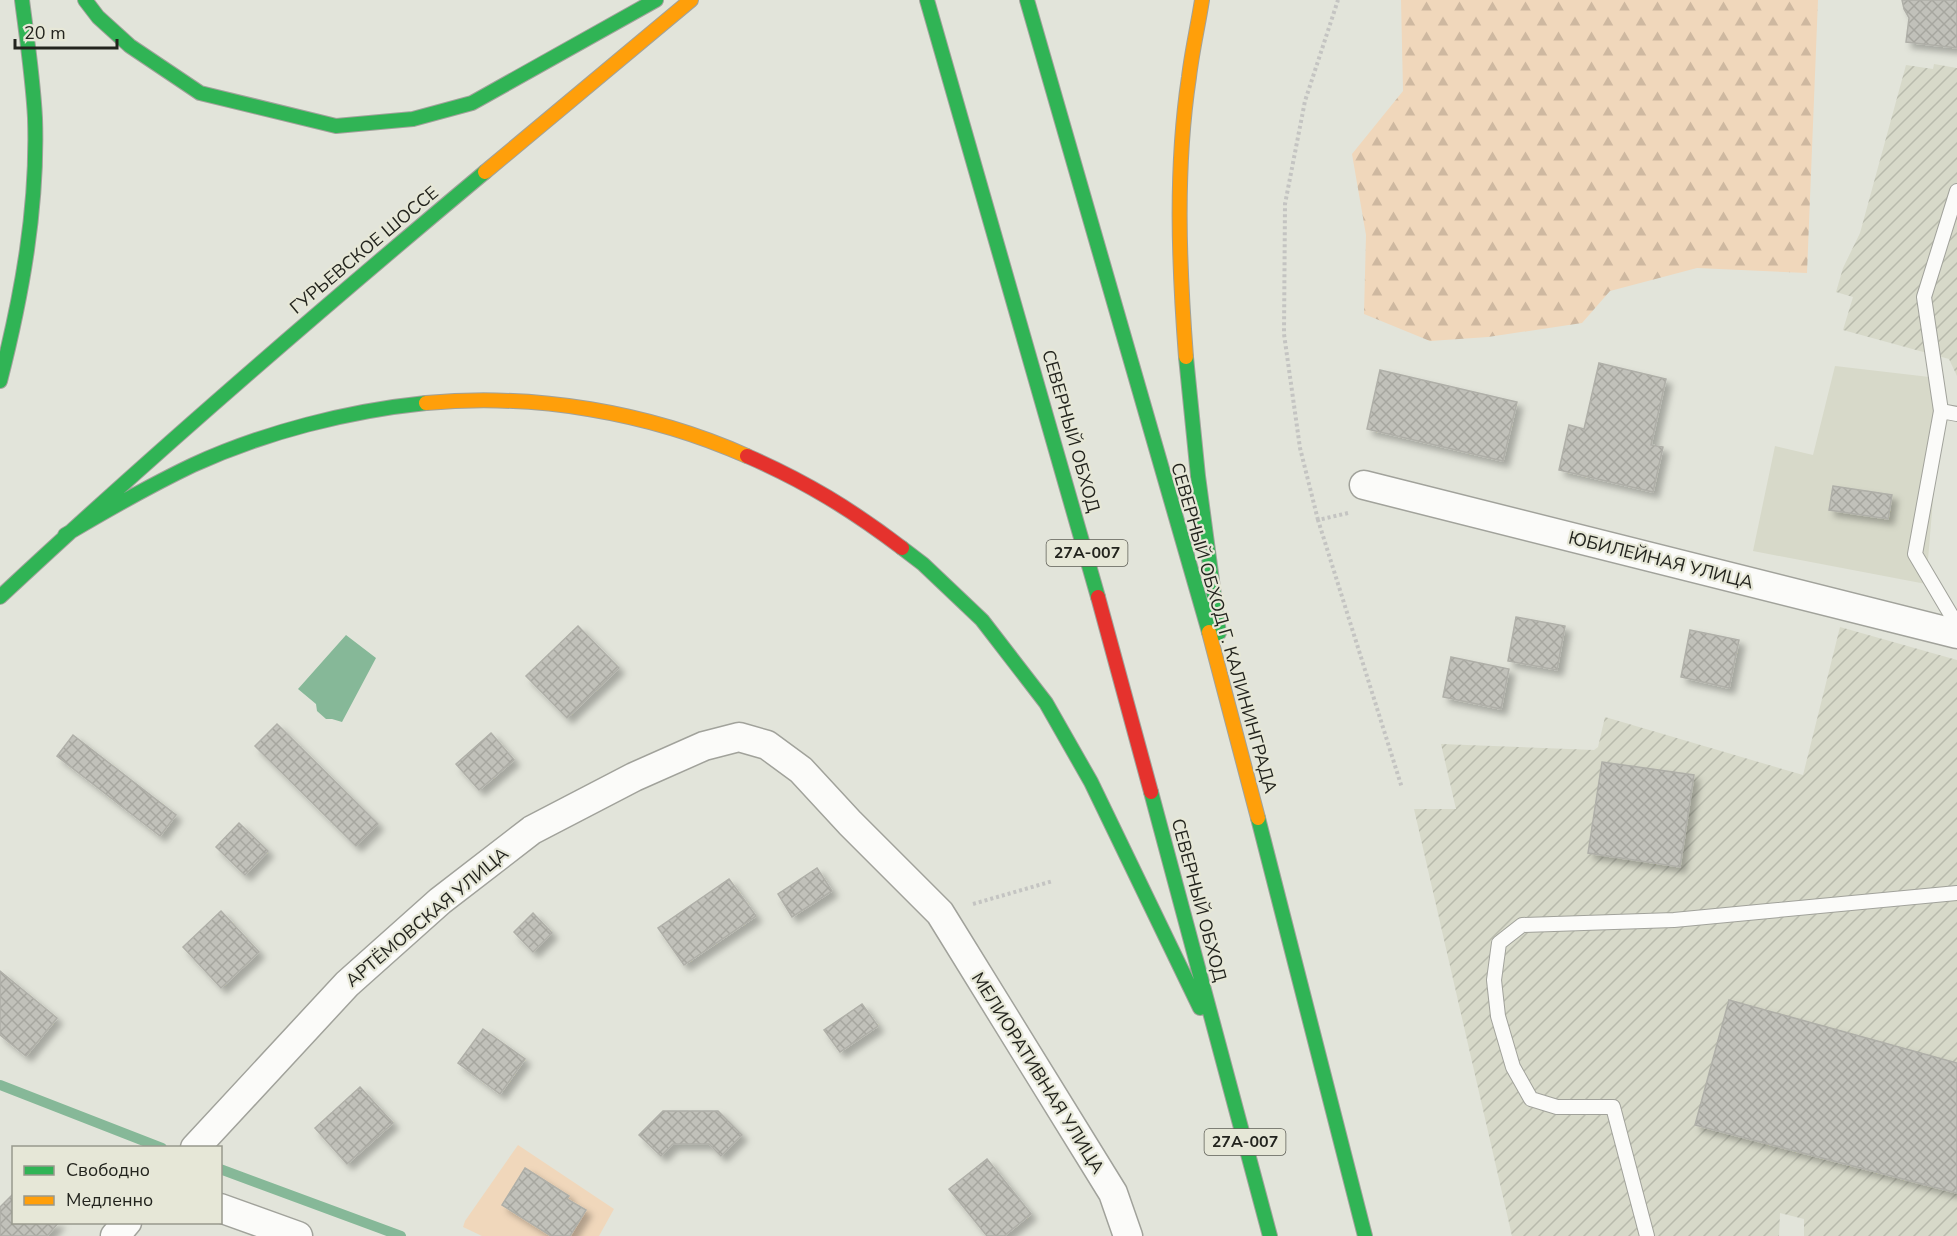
<svg xmlns="http://www.w3.org/2000/svg" width="1957" height="1236" font-family="'Nunito Sans',sans-serif">
  <style>
    .built { fill: #d7d9c9 }
    .industrial { fill: url(#industrial-furrows) }
    .forest { fill: url(#forest-firs) }
    .green { fill: #f0d7bb }
    .water { fill: #86b898 }
    .lines { fill: none; stroke-linecap: round; stroke-linejoin: round }
    .stream { stroke: #86b898; stroke-width: 10 }
    .building { fill: url(#building-cross-hatch); stroke: #afafa8; stroke-width: 1.5; filter: url(#shadow) }
    .lane-casing { stroke: #a1a29b; stroke-width: 16 }
    .street-casing { stroke: #a1a29b; stroke-width: 31 }
    .fast-casing { stroke: #a1a29b; stroke-width: 16 }
    .slow-casing { stroke: #a1a29b; stroke-width: 16 }
    .jam-casing { stroke: #a1a29b; stroke-width: 16 }
    .path { stroke: #c4c4c2; stroke-width: 4; stroke-dasharray: 3 3; stroke-linecap: butt }
    .lane { stroke: #fbfbf9; stroke-width: 14 }
    .street { stroke: #fbfbf9; stroke-width: 28 }
    .fast { stroke: #30b455; stroke-width: 14 }
    .slow { stroke: #ff9f0a; stroke-width: 14 }
    .jam { stroke: #e5322d; stroke-width: 14 }
    .labels { text-anchor: middle; dominant-baseline: central; stroke-width: 4.5; stroke-linejoin: round; paint-order: stroke }
    .shield { fill: #e6e7d7; stroke: #5e5e56; stroke-width: 1.5 }
    .shield-label { font-size: 16px; font-weight: bold; fill: #23241e }
    .street-label { font-size: 18px; fill: #23241e; stroke: #e6e7d7 }
  </style>
  <defs>
    <pattern id="industrial-furrows" width="10" height="10" patternUnits="userSpaceOnUse" patternTransform="scale(1.5)"><rect width="10" height="10" fill="#d7d9c9"/><path d="M-1 1l2-2M0 10L10 0M9 11l2-2" fill="none" stroke="#b8baac"/></pattern>
    <pattern id="forest-firs" width="22" height="20" patternUnits="userSpaceOnUse" patternTransform="scale(1.5)"><rect width="22" height="20" fill="#f0d7bb"/><path d="M5 1l3.5 6h-7zM16 11l3.5 6h-7z" fill="#ceb8a0"/></pattern>
    <pattern id="building-cross-hatch" width="8" height="8" patternUnits="userSpaceOnUse" patternTransform="scale(1.5)"><rect width="8" height="8" fill="#c1c1ba"/><path d="M0 0l8 8M0 8l8-8" fill="none" stroke="#a6a69f"/></pattern>
    <filter id="shadow"><feDropShadow dx="5.5" dy="5.5" stdDeviation="3" flood-color="#0004"/></filter>
  </defs>
  <rect width="100%" height="100%" fill="#e2e4da"/>
  <path class="built" d="M1835,366L1938,378L1936,463L1926,584L1753,551L1775,446L1813,455Z"/>
  <path class="industrial" d="M1934,64L1957,68V376L1949,359L1843,330L1853,297L1836,292L1843,268L1860,233L1906,65L1933,69Z
    M1840,627L1957,660V1236H1804V1219L1780,1213L1779,1236H1512L1414,809H1456L1441,744L1594,750L1598,747L1605,717L1803,775Z"/>
  <path class="forest" d="M1401,0H1818L1807,273L1697,268L1610,291L1582,323L1488,337L1430,341L1364,314L1366,235L1352,154L1403,91Z"/>
  <path class="green" d="M518,1145L614,1209L599,1236H482L463,1227L465,1221Z"/>
  <path class="water" d="M346,635L376,658L342,722L332,719H326L317,711L316,704L298,689Z"/>
  <g class="lines">
    <path class="stream" d="M0,1085L162,1148
      M220,1169L401,1236"/>
  </g>
  <path class="building" d="M1902,0H1957V48L1906,42L1909,18L1904,9Z
    M1599,363L1666,379L1651,445L1663,447L1653,492L1559,470L1569,425L1584,429Z
    M1380,370L1517,402L1503,461L1367,429Z
    M1833,486L1892,495L1888,519L1829,510Z
    M1516,617L1565,626L1557,670L1508,661Z
    M578,626L619,668L567,718L526,676Z
    M1690,630L1739,640L1729,688L1681,677Z
    M1451,657L1509,669L1501,709L1443,697Z
    M277,724L378,824L356,846L255,746Z
    M491,733L514,760L479,790L456,764Z
    M73,735L176,815L160,836L57,756Z
    M1602,762L1694,775L1680,867L1588,853Z
    M239,823L268,851L245,875L216,847Z
    M817,868L832,891L792,917L778,894Z
    M729,879L756,916L684,965L658,928Z
    M221,911L259,952L221,988L183,947Z
    M533,913L552,933L533,952L514,932Z
    M0,971L57,1018L26,1056L0,1035Z
    M1729,1000L1957,1063V1193L1695,1125Z
    M862,1004L878,1026L840,1052L824,1030Z
    M483,1029L525,1059L500,1094L458,1063Z
    M360,1087L393,1123L347,1164L315,1128Z
    M663,1111H718L742,1135L721,1156L709,1144H673L661,1156L639,1135Z
    M987,1159L1031,1214L1004,1236H987L949,1189Z
    M525,1168L569,1196L567,1199L586,1210L570,1236H551L502,1205Z
    M14,1193V1222H59L47,1236H0V1207Z"/>
  <g class="lines">
    <defs>
      <path id="lane" d="M1957,191L1924,297L1941,411L1915,554L1957,625
        M1941,411L1957,414
        M1647,1236L1613,1107H1557L1531,1099L1513,1067L1498,1016L1494,980L1499,943L1522,925L1674,920L1957,893"/>
      <path id="street" d="M1364,485L1957,634
        M195,1148L347,984L440,901L532,830L634,777L704,746L739,737L767,745L801,770L850,823L940,913L1113,1193L1128,1236
        M220,1208L298,1236
        M115,1236L127,1222"/>
      <path id="fast" d="M85,0L98,17L130,46L200,93L336,126L413,119L472,103L656,0
        M927,0L1098,597
        M1027,0L1209,632
        M1186,357L1198,476L1219,633
        M0,381C22,295 38,207 35,118C33,79 27,39 22,0
        M65,535C107,510 149,486 193,465C265,432 348,411 426,403
        M902,548L923,564L982,620L1046,703L1091,782L1200,1008
        M0,597C157,450 320,310 485,172
        M1151,792L1270,1236
        M1258,818L1365,1236"/>
      <path id="slow" d="M485,172L691,0
        M1186,357C1179,265 1175,169 1189,77C1192,51 1198,26 1202,0
        M426,403C535,393 648,412 747,456
        M1209,632L1258,818"/>
      <path id="jam" d="M747,456C805,481 852,510 902,548
        M1098,597L1151,792"/>
    </defs>
    <use href="#lane" class="lane-casing"/>
    <use href="#street" class="street-casing"/>
    <use href="#fast" class="fast-casing"/>
    <use href="#slow" class="slow-casing"/>
    <use href="#jam" class="jam-casing"/>
    <path class="path" d="M1348,513L1318,520L1402,788
      M1318,520L1300,448L1284,334L1285,204L1305,101L1338,0
      M973,904L1053,881"/>
    <use href="#lane" class="lane"/>
    <use href="#street" class="street"/>
    <use href="#fast" class="fast"/>
    <use href="#slow" class="slow"/>
    <use href="#jam" class="jam"/>
  </g>
  <g class="labels">
    <g class="shield">
      <rect x="1046.5" y="540" width="81" height="26" rx="4.5"/>
      <rect x="1204.5" y="1129" width="81" height="26" rx="4.5"/>
    </g>
    <g class="shield-label">
      <text x="1087" y="553">27А-007</text>
      <text x="1245" y="1142">27А-007</text>
    </g>
    <g class="street-label">
      <text transform="translate(364 250) rotate(-40)">ГУРЬЕВСКОЕ ШОССЕ</text>
      <text transform="translate(1071 431) rotate(74)">СЕВЕРНЫЙ ОБХОД</text>
      <text transform="translate(1661 560) rotate(14)">ЮБИЛЕЙНАЯ УЛИЦА</text>
      <text transform="translate(1224 628) rotate(74)">СЕВЕРНЫЙ ОБХОД Г. КАЛИНИНГРАДА</text>
      <text transform="translate(1199 900) rotate(75)">СЕВЕРНЫЙ ОБХОД</text>
      <text transform="translate(427 917) rotate(-40)">АРТЁМОВСКАЯ УЛИЦА</text>
      <text transform="translate(1038 1073) rotate(58)">МЕЛИОРАТИВНАЯ УЛИЦА</text>
    </g>
  </g>
  <rect x="12" y="1146" width="210" height="78" fill="#e6e7d7" stroke="#98998d" stroke-width="1.5"/>
  <rect x="24" y="1166" width="30" height="9" fill="#30b455" stroke="#98998d" stroke-width="1.5"/>
  <text x="66" y="1176" font-size="18" fill="#23241e">Свободно</text>
  <rect x="24" y="1196" width="30" height="9" fill="#ff9f0a" stroke="#98998d" stroke-width="1.5"/>
  <text x="66" y="1206" font-size="18" fill="#23241e">Медленно</text>
  <path d="M15 39v9h102v-9" fill="none" stroke="#23241e" stroke-width="3"/>
  <text x="24" y="39" font-size="18" fill="#23241e" stroke="#e6e7d7" stroke-width="4.5" paint-order="stroke">20 m</text>
</svg>
